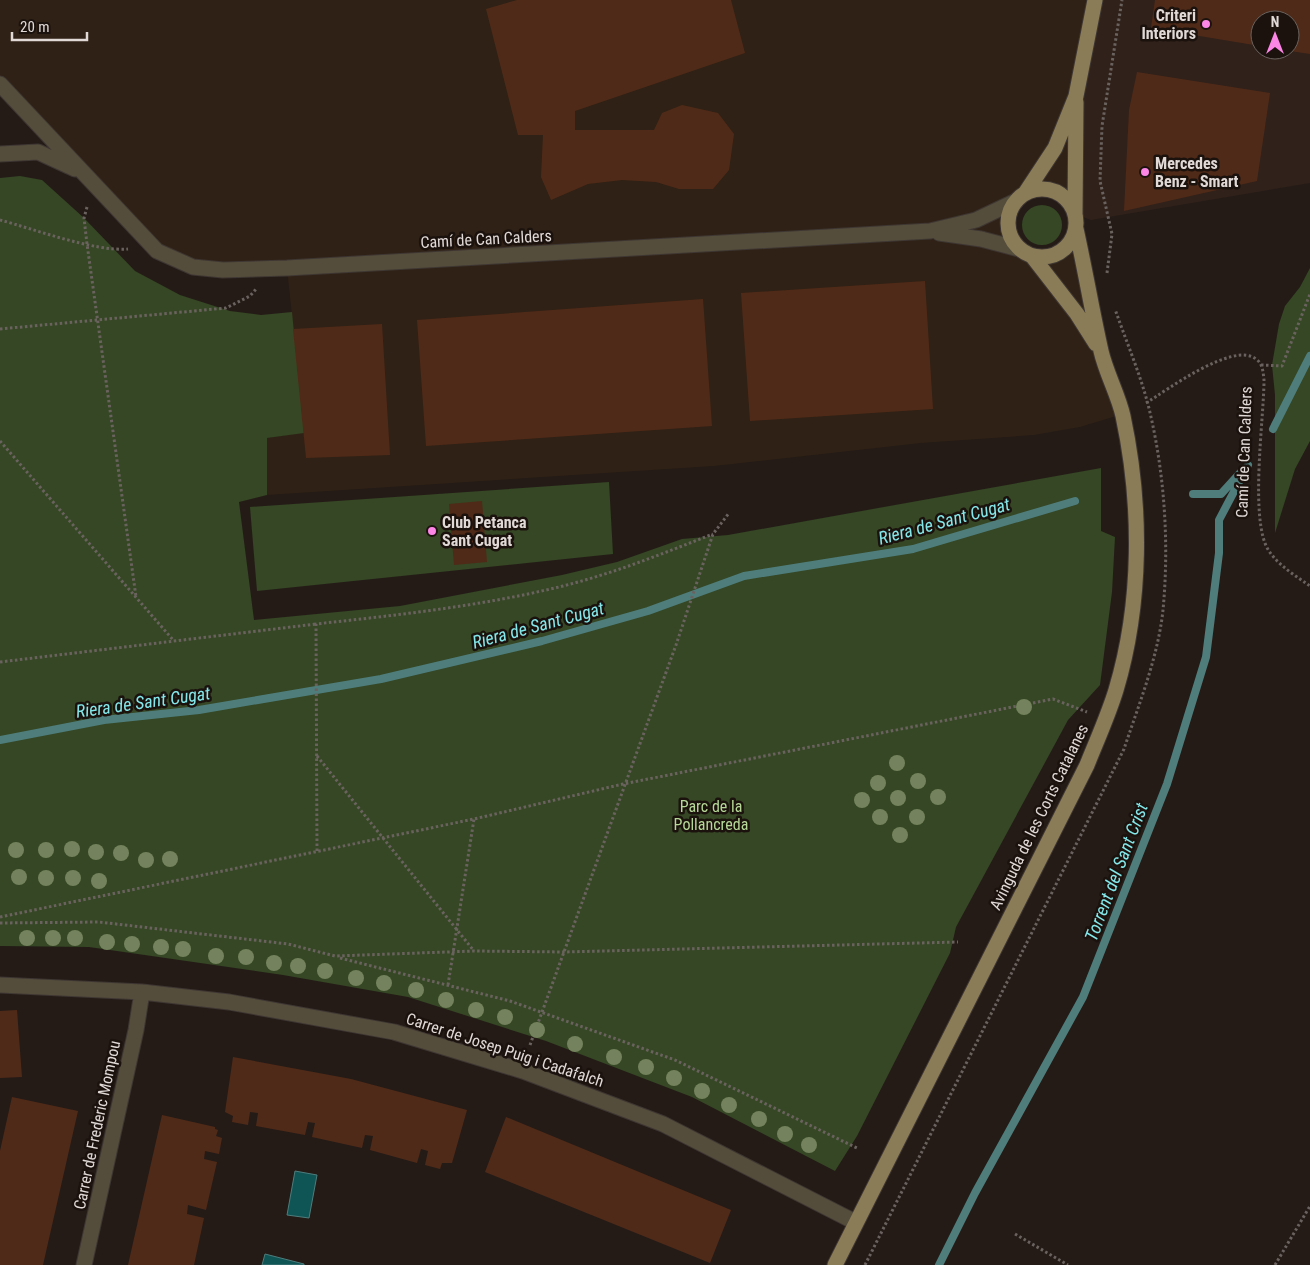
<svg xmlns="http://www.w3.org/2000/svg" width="1310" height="1265" font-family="'Roboto Condensed',sans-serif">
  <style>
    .built { fill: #30211a; fill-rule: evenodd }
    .industrial { fill: #2f2115 }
    .green { fill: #354724 }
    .water { fill: #105556; stroke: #4e7d7c }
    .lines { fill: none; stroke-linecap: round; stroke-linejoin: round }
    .stream { stroke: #4e7d7c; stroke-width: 8 }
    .building { fill: #502a18 }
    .minor-casing { stroke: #3e3632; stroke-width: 17 }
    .major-casing { stroke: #3e3632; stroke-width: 17 }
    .path { stroke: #6a625e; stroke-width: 3; stroke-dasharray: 2.5 2.5; stroke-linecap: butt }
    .minor { stroke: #544d3c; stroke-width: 15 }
    .major { stroke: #8b7c58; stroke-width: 15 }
    .tree { fill: #74835d }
    .poi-dot { fill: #fb86e5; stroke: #1b120e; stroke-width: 2 }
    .labels { text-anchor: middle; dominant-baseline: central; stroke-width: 5; stroke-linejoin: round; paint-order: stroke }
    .poi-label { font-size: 16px; font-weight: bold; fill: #e0d9d6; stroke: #1b120e; text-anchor: start }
    .street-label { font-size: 16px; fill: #e0d9d6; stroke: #1b120e }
    .park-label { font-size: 16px; fill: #b5d897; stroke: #1b120e }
    .water-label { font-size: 18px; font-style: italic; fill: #84e8ea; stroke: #1b120e }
  </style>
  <rect width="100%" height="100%" fill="#241b17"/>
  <path class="built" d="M1092,0H1310V183L1091,220L1075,214L1078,133ZM1260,20H1290V50H1260Z"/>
  <path class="industrial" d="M0,0H1092L1086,32L1075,214L1057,185L1026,192L1002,215V225L1005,234L1019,249L1022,256L1063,255L1076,229L1123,414L1080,427L1034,435L921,443L714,466L267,495V438L304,432L287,268L223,270L157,251L0,84Z"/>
  <path class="green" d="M20,176L42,180L84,218L135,271L180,295L230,311L261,315L292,312L304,433L267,438V495L239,502L254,620L400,606L562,575L617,562L682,539L728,535L1101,468V531L1115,537L1112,592L1100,685L1068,720L956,927L950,953L857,1136L835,1171L692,1097L546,1041L408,997L283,975L89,947L0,946V178Z
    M1022 225a20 20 0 1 1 40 0a20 20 0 1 1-40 0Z
    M1310,268V441L1295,469L1275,533V395L1272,365L1279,324L1285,306L1300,287Z
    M609,482L613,554L257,591L250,507Z"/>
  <path class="water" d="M295,1171L317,1175L309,1218L287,1215Z
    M265,1254L304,1264V1265H262Z"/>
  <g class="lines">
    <path class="stream" d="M1273,429L1310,356
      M1193,494H1221L1241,472
      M0,740L104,720L199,710L381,679L542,641L648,611L744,576L913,549L1075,501
      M939,1265L975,1193L1083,997L1167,784L1206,657L1219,553V520L1248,465"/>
  </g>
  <path class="building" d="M517,0H731L745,53L575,111V130H654L662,113L682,105L718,113L734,134L729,170L713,189H679L656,182L622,180L588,184L551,200L541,177L543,135H518L486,9Z
    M1155,0H1310V54L1290,51V20H1260V46L1151,28Z
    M1137,72L1270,93L1257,181L1124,211L1129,110Z
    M925,281L933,409L750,421L741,293Z
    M703,299L712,426L426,446L417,320Z
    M382,324L390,455L306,458L293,329Z
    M482,501L487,562L454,565L449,504Z
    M17,1010L22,1077L0,1078V1011Z
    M233,1057L351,1079L467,1110L452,1163H442L440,1169L425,1165L428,1151L421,1149L417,1163L370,1150L373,1136L365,1135L362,1148L312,1137L315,1123L308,1122L305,1135L256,1126L258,1113L250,1112L248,1125L232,1122L233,1116L225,1112Z
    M12,1097L78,1111L43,1265H0V1151Z
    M162,1115L215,1127V1129L218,1130L216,1136L222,1138L219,1154L205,1151L204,1159L217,1162L206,1210L188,1205L187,1214L204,1218L194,1265H128Z
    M506,1117L731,1210L710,1263L485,1172Z"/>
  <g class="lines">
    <defs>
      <path id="minor" d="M0,84L157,251L193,267L223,270L287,268L930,231L976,220L1016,201
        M0,154L38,152L75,169
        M939,233L981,239L1019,249
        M0,985L142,992L229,1002L394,1032L523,1071L663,1124L855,1222
        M84,1265L136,1030L142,992"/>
      <path id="major" d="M1008 223a34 34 0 1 1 68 0a34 34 0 1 1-68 0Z
        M1026,192L1055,148L1076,96L1095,0
        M1075,214L1076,102
        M1032,256L1077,314L1096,344
        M835,1265L1087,765C1097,740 1108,716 1116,690C1142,603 1142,505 1123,416C1118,394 1106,373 1101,351C1092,311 1085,269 1076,229"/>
    </defs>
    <use href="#minor" class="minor-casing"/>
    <use href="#major" class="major-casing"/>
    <path class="path" d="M87,207L84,218L87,244L136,597
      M0,220C34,229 95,252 128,249
      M1107,273L1112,234L1100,181L1102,126L1122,0
      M0,329L226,308L250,296L257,288
      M1261,365L1282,366L1310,294
      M1146,403C1167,390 1233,341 1256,359C1263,364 1263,372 1264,380C1264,419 1249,522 1269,551C1279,566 1296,576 1310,586
      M0,441L174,641
      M0,662L316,624
      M317,756L474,951
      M317,851L316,624C398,615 482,606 563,586C615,573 664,553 713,534
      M0,917L474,819L623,784L1053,699L1087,712
      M0,923L99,922L288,944L335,956L474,951L564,952L958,942
      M340,958L510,1001L675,1060L857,1148
      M448,985L474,819
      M530,1045L676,645L713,534L729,513
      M1015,1234L1068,1265
      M865,1265L1124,749C1139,704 1158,657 1163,610C1169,547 1165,479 1151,417C1143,380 1127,344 1115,309
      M1275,1265L1310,1206"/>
    <use href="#minor" class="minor"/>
    <use href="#major" class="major"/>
  </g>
  <g class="tree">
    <circle cx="1024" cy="707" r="8"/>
    <circle cx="897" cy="763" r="8"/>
    <circle cx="918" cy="781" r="8"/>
    <circle cx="878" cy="783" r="8"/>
    <circle cx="938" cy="797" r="8"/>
    <circle cx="898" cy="798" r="8"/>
    <circle cx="862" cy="800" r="8"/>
    <circle cx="880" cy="817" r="8"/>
    <circle cx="917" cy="817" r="8"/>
    <circle cx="900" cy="835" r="8"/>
    <circle cx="72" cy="849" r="8"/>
    <circle cx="16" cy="850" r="8"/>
    <circle cx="46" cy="850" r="8"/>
    <circle cx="96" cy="852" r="8"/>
    <circle cx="121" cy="853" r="8"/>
    <circle cx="170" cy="859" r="8"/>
    <circle cx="146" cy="860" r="8"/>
    <circle cx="19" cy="877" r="8"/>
    <circle cx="46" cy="878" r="8"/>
    <circle cx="73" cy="878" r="8"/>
    <circle cx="99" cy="881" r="8"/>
    <circle cx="27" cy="938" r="8"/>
    <circle cx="53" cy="938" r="8"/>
    <circle cx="75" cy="938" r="8"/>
    <circle cx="107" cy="942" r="8"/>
    <circle cx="132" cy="944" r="8"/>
    <circle cx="161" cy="947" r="8"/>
    <circle cx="183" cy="949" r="8"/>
    <circle cx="216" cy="956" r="8"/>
    <circle cx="246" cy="957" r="8"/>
    <circle cx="274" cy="963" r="8"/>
    <circle cx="298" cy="966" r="8"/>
    <circle cx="325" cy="971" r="8"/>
    <circle cx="356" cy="978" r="8"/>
    <circle cx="384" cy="983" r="8"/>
    <circle cx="416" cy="990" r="8"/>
    <circle cx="446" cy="1000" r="8"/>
    <circle cx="476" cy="1010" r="8"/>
    <circle cx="505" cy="1017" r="8"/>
    <circle cx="537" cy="1030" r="8"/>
    <circle cx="575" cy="1044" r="8"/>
    <circle cx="614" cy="1057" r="8"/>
    <circle cx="646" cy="1067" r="8"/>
    <circle cx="674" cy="1078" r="8"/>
    <circle cx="702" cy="1091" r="8"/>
    <circle cx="729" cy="1105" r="8"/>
    <circle cx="759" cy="1119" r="8"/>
    <circle cx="785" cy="1134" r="8"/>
    <circle cx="809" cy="1145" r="8"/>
  </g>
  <g class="poi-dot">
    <circle cx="1206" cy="24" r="5"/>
    <circle cx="1145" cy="172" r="5"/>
    <circle cx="432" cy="531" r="5"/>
  </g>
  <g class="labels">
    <g class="poi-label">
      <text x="1196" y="15" text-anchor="end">Criteri<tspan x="1196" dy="18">Interiors</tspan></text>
      <text x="1155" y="163">Mercedes<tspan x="1155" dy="18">Benz - Smart</tspan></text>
      <text x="442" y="522">Club Petanca<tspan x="442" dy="18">Sant Cugat</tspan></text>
    </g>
    <g class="street-label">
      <text transform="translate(486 239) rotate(-3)">Camí de Can Calders</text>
      <text transform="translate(1244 452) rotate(-88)">Camí de Can Calders</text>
      <text transform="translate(1039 817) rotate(-64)">Avinguda de les Corts Catalanes</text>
      <text transform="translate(505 1050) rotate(18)">Carrer de Josep Puig i Cadafalch</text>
      <text transform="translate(97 1125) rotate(-78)">Carrer de Frederic Mompou</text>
    </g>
    <g class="park-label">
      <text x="711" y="806">Parc de la<tspan x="711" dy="18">Pollancreda</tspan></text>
    </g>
    <g class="water-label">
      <text transform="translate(944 521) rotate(-15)">Riera de Sant Cugat</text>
      <text transform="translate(538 625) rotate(-15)">Riera de Sant Cugat</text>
      <text transform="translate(143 702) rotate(-8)">Riera de Sant Cugat</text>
      <text transform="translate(1116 872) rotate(-69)">Torrent del Sant Crist</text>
    </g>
  </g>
  <g transform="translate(1275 35)"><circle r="24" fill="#1b120e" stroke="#6a625e"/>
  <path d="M0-4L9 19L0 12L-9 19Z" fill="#fb86e5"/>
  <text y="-8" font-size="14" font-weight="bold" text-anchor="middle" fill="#e0d9d6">N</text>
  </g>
  <path d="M12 32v8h75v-8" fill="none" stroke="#e0d9d6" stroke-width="2.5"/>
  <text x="20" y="32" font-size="15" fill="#e0d9d6" stroke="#1b120e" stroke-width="4" paint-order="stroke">20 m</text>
</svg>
